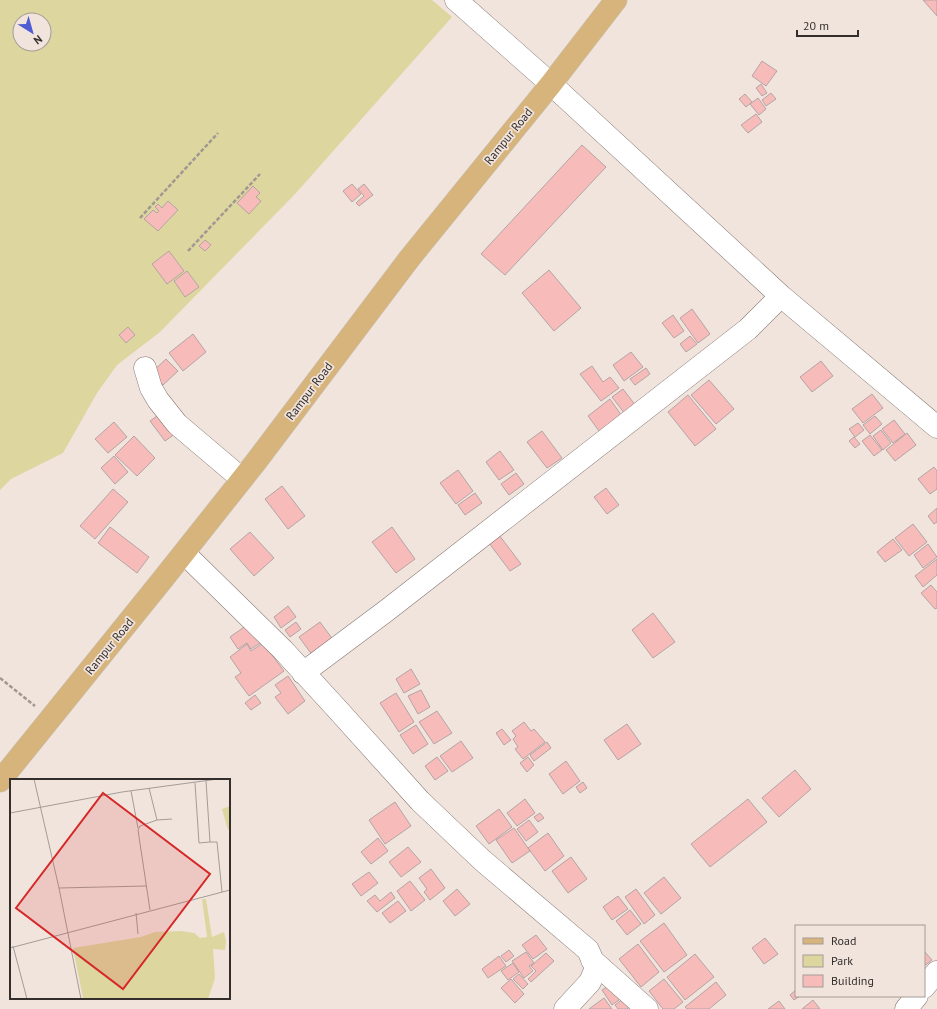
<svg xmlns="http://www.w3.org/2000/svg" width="937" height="1009" font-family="'PT Sans',sans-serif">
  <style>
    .green { fill: #ddd69f; fill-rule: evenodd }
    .building { fill: #f7bcba; stroke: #b3a4a4 }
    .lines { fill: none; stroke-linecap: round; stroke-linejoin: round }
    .minor-casing { stroke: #837771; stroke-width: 23 }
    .major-casing { stroke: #c6c5c4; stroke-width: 23 }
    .path { stroke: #a19892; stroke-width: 2.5; stroke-dasharray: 4 2; stroke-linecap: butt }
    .minor { stroke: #fff; stroke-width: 22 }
    .major { stroke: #d6b47b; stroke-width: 22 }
    .labels { text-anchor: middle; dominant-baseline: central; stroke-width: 3.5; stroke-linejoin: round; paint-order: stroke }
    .street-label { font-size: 12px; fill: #342f2c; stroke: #f1e4dd }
    .inset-road { fill: none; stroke: #a59c96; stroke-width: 1 }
    .view { fill: #d62828; fill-opacity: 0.15; stroke: #d62828; stroke-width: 2 }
    .inset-edge { fill: none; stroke: #342f2c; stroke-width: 2 }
  </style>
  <rect width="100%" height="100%" fill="#f1e4dd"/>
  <path class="green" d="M0,0H432L452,17L296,193L160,332L117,365L97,393L63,453L11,479L0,490ZM20,20H44V44H20Z"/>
  <path class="building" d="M923,0H937V16Z
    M762,61L777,71L766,86L752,76Z
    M761,84L767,93L762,96L756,88Z
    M771,93L776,99L766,106L762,100Z
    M745,94L752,102L746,107L739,99Z
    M758,98L766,109L759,115L750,104Z
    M756,114L762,122L748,133L741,125Z
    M582,145L606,167L505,275L481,254Z
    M352,184L361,194L352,202L343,191Z
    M364,184L373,195L359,206L356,203L364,196L358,189Z
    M253,186L260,193L256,197L261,201L249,214L237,203Z
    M168,201L178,210L158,231L144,219L153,210L157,213L159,211L155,207L158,204L162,208Z
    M205,240L211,245L205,251L199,246Z
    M169,251L184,271L167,284L152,264Z
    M549,270L581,308L554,331L522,293Z
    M187,271L199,287L185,297L174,281Z
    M692,309L710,334L698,343L680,318Z
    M673,315L684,331L674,338L662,323Z
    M128,327L135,335L126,343L119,335Z
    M193,334L206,352L183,371L169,353Z
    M690,336L697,344L686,352L680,344Z
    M631,352L643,367L624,381L613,365Z
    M166,359L178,371L163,385L151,373Z
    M821,361L833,376L812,392L800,377Z
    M592,366L603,382L610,377L619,388L601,401L580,374Z
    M646,368L650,374L635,385L630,379Z
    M709,380L734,409L716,424L691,395Z
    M623,389L636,406L625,414L612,397Z
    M872,394L883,408L863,423L852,409Z
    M688,395L716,429L695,446L668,412Z
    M610,399L624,419L602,435L588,416Z
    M164,411L179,431L165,441L150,421Z
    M875,416L882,424L870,434L863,425Z
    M894,420L905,434L893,443L882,429Z
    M114,422L127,437L108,453L95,439Z
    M858,423L864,430L855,437L849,429Z
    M881,430L891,443L883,450L873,436Z
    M542,431L562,458L547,468L527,442Z
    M907,433L916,445L895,461L886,450Z
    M870,435L882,450L874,456L862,441Z
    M134,436L155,458L137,476L115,455Z
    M854,437L860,444L855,448L849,441Z
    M500,451L514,470L499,480L486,462Z
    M114,456L128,472L115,484L101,468Z
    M934,467L937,471V489L930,494L918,479Z
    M458,470L473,491L456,504L440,483Z
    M516,473L524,484L509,495L501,484Z
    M282,486L305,516L288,529L265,499Z
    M606,488L619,505L607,514L594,497Z
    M113,489L128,502L95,539L80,526Z
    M475,493L482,503L465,515L458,505Z
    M937,508V522L934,524L928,516Z
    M913,524L927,542L909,556L895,538Z
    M110,527L149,557L137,573L98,543Z
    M392,527L415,559L396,573L372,542Z
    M250,532L274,558L254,576L230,549Z
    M499,535L521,564L510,571L489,543Z
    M893,539L902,550L885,562L877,552Z
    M928,544L937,557L923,568L914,555Z
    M937,559V575L923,587L915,576Z
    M931,585L937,592V608L935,609L921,593Z
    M288,606L296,617L281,628L274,617Z
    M653,613L675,642L653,658L632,630Z
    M296,622L301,629L290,637L285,630Z
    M320,622L334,641L313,656L299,637Z
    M247,625L260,643L251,649L247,643L238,649L230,637Z
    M263,643L284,671L249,696L235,677L241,673L230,657L247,644L251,651Z
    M411,669L420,684L404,693L396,679Z
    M288,676L305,701L288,714L275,697L281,693L275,685Z
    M421,690L430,707L418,714L408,696Z
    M396,693L414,722L399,732L380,703Z
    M255,695L261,703L251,710L245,703Z
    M437,711L452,733L434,744L419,722Z
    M524,722L531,731L534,729L545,742L523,759L515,749L518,747L513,739L516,736L512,731Z
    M627,724L641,744L618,760L604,740Z
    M416,725L428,744L413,754L400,735Z
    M502,729L511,740L504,745L496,733Z
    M461,741L473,758L452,772L440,756Z
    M547,742L551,748L534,761L530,755Z
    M437,757L448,771L435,780L425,766Z
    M528,757L534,765L527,772L520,763Z
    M566,761L580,781L563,794L549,774Z
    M795,770L811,789L779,817L762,798Z
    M583,782L587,788L580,793L576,787Z
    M525,799L535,813L517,826L507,813Z
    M748,799L767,822L710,867L691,844Z
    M395,802L411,826L385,844L369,820Z
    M499,809L512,827L489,844L476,826Z
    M540,813L544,818L538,822L534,817Z
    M529,820L538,832L526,841L517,829Z
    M514,828L530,851L512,863L496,840Z
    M548,833L564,856L545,871L528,848Z
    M378,838L388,851L371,864L361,852Z
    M408,847L421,862L401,877L389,862Z
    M571,857L587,879L568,893L552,871Z
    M431,869L445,888L430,900L424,892L427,889L419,878Z
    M369,872L378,883L361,896L352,884Z
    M664,877L681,898L661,914L644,893Z
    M410,881L425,900L411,911L397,891Z
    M457,889L470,904L455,916L443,901Z
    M636,889L655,915L644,924L625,897Z
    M391,892L395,898L377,912L367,901L375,895L380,901Z
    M618,896L628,909L612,920L603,907Z
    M398,901L406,911L390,923L382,913Z
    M630,910L641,924L627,935L616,921Z
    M664,923L687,955L664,972L640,941Z
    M536,935L547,949L533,959L522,945Z
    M765,938L778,954L764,964L752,948Z
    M638,944L659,972L641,987L619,959Z
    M509,950L514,956L506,962L501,956Z
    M924,951L932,960L924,966Z
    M526,952L534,963L529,966L533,971L524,978L512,961Z
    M546,953L554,961L531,982L528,979L536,971L531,966Z
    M695,954L714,977L685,1000L667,977Z
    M499,956L506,966L488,978L482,969Z
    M513,963L519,972L508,980L501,971Z
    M519,974L528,984L523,989L513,979Z
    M511,979L524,994L515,1003L501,988Z
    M664,979L683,1002L674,1009H663L649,991Z
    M716,982L726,995L709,1009H687L685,1007Z
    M613,983L623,997L612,1005L602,990Z
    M796,990V996H800L794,1000L790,995Z
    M604,998L612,1009H589Z
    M624,998L631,1006L627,1009H618L615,1005Z
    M813,1000L820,1009H802Z
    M779,1001L785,1009H768Z"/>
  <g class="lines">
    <defs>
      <path id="minor" d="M456,0L551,84L781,296L937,427
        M145,368L151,388L158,400L177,424L242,479
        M184,553L283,650L338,710L420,801L482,860L588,950L596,968L590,982L565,1009
        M303,673L386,611L748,329L781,296
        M592,960L647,1009
        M924,987L937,972
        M906,1009L917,996"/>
      <path id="major" d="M0,781L163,579L255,463L409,259L551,84L616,0"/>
    </defs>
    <use href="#minor" class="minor-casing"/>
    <use href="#major" class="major-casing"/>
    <path class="path" d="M140,218L218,133
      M188,251L260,174
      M0,678L35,706"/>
    <use href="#minor" class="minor"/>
    <use href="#major" class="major"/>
  </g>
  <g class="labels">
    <g class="street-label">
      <text transform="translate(508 136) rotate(-51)">Rampur Road</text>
      <text transform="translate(309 391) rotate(-53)">Rampur Road</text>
      <text transform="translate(109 646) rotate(-51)">Rampur Road</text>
    </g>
  </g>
  <g transform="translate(10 779)">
    <rect width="220" height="220" fill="#f1e4dd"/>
    <path d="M220,27V48L218,51L212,30ZM192,120H196L202,158L214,153L216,162L215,171L203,170L205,199L198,220L73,219L63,169L131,158L145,153L171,152L184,154L190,159L197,158Z" fill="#ddd69f"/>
    <path class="inset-road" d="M24,0L49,109L71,220M196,2L200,63H207L212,113M185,4L189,64L200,63M139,9L147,41L130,47L128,51L140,131M121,12L128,49M0,34L112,13L208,0M147,41L162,40M49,109L136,107M126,134L128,155M3,167L17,220M0,169L220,111"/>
    <path class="view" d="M93,14L200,95L113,210L6,129Z"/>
    <rect width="220" height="220" class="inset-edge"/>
  </g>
  <rect x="795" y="925" width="130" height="72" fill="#f1e4dd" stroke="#a59c96"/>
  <rect x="803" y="938" width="20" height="6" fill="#d6b47b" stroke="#a59c96"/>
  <text x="831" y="945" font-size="12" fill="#342f2c">Road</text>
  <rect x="803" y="955" width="20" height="12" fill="#ddd69f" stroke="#a59c96"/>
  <text x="831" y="965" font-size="12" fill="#342f2c">Park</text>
  <rect x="803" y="975" width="20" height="12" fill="#f7bcba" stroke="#a59c96"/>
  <text x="831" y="985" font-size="12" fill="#342f2c">Building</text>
  <g transform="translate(32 32) rotate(143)"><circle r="19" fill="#f1e4dd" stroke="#a59c96"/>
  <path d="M0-3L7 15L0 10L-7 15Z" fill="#505cd2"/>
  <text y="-6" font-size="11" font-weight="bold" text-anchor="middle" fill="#342f2c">N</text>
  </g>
  <path d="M797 30v6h61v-6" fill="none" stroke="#342f2c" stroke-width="2"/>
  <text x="803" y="30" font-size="12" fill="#342f2c" stroke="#f1e4dd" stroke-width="3" paint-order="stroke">20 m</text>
</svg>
